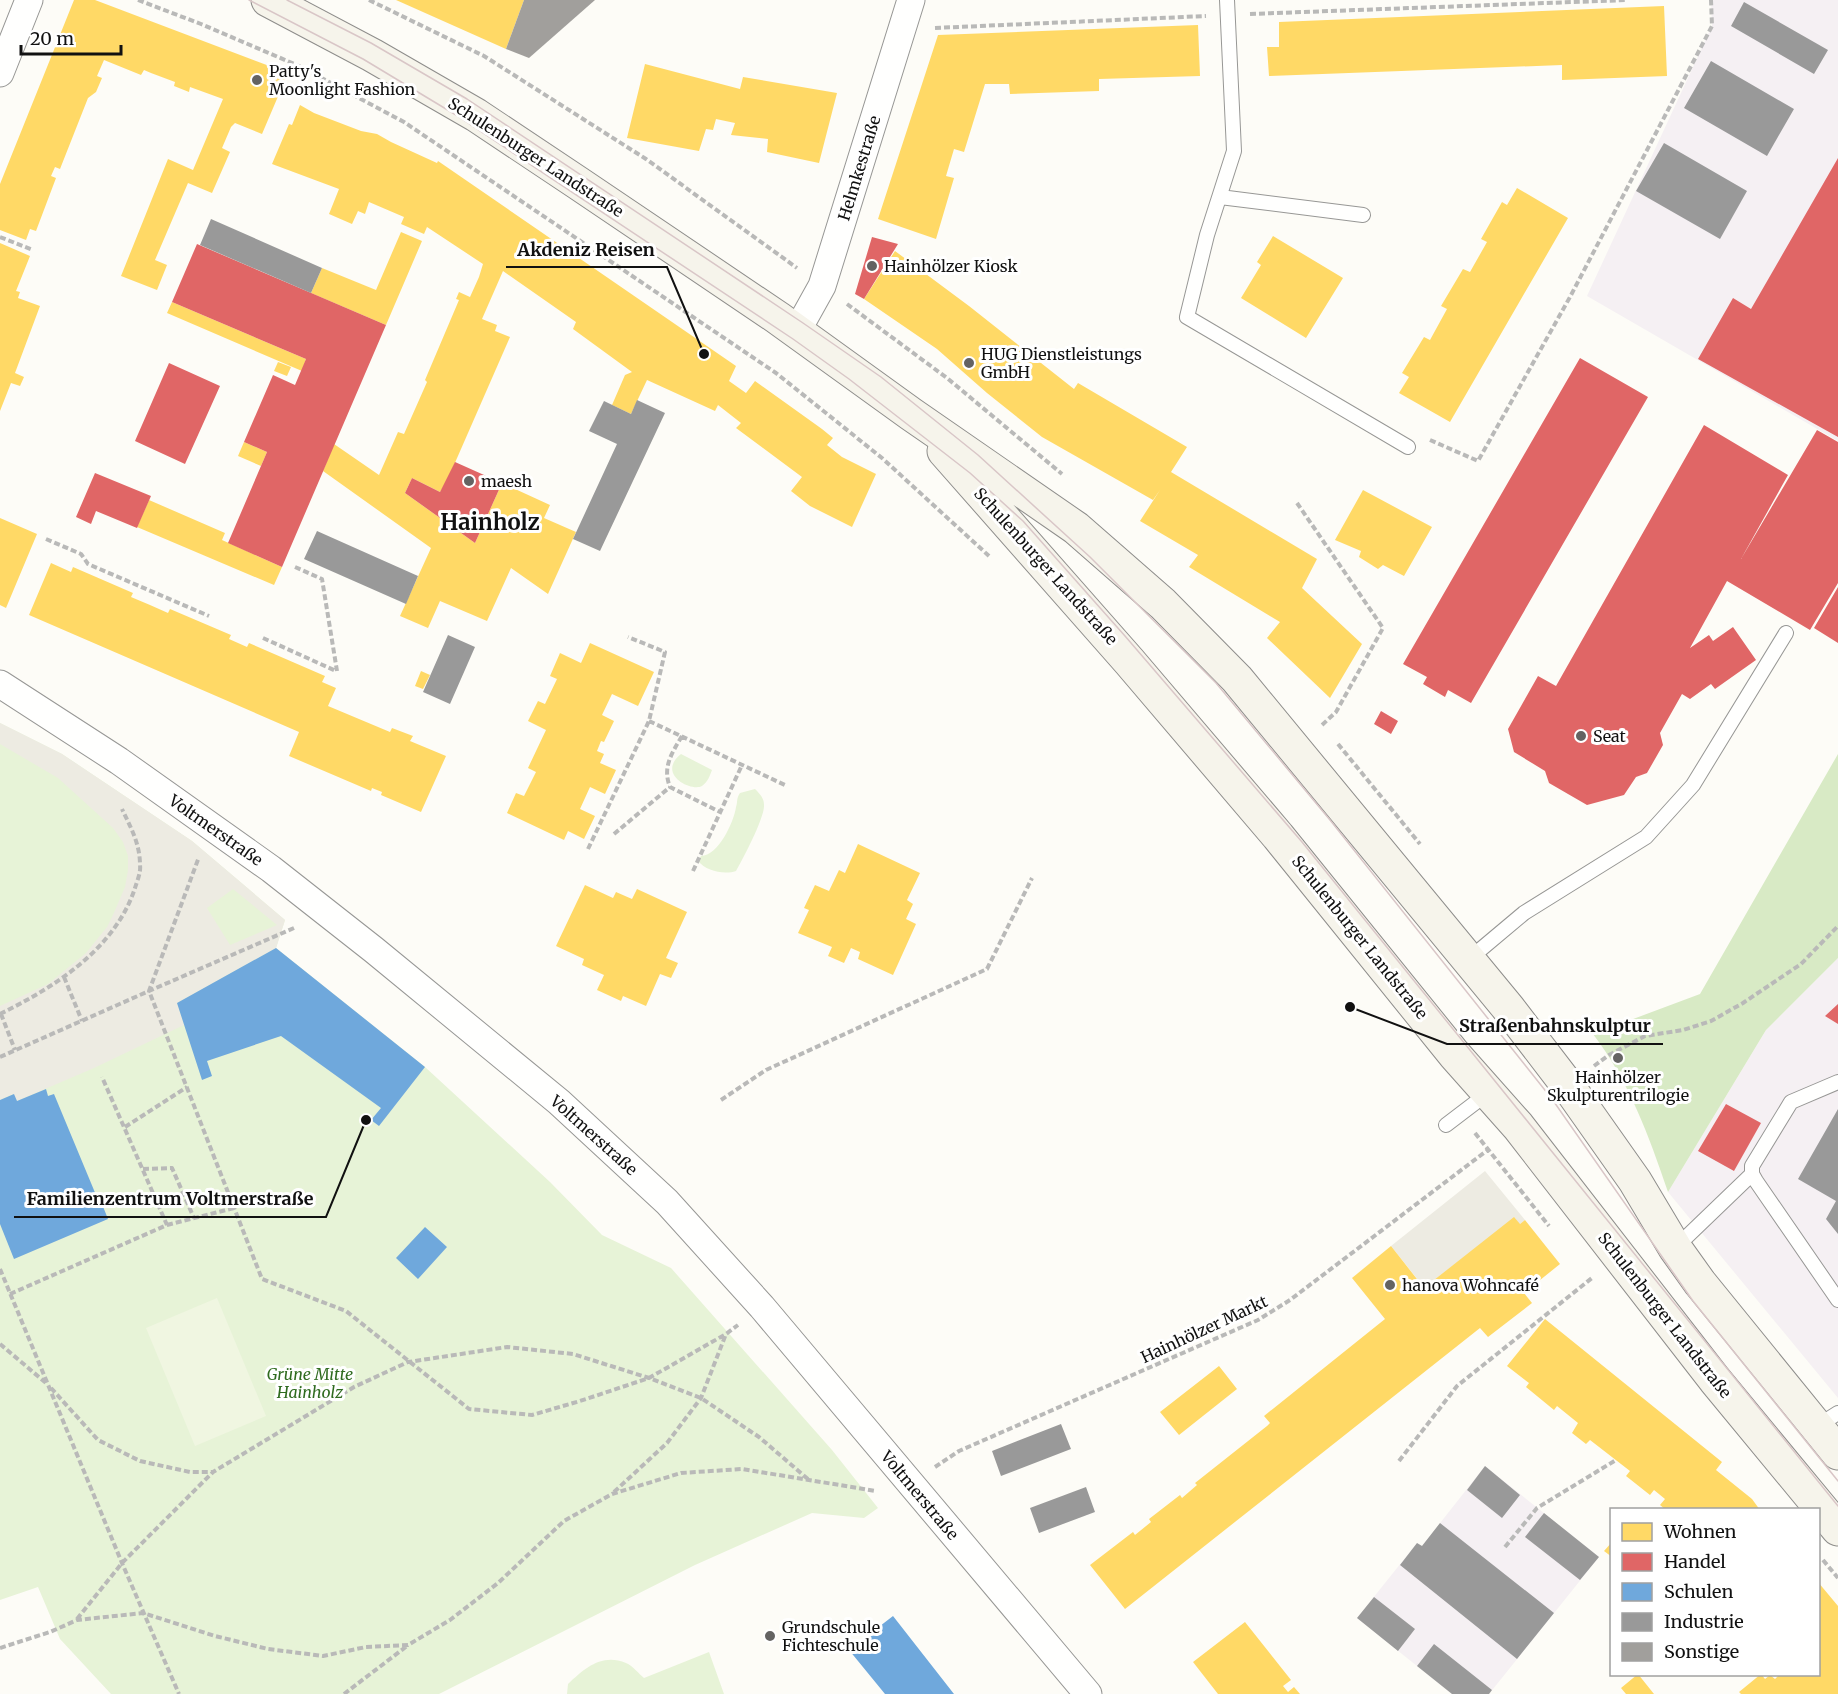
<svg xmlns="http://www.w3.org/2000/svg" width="1838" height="1694" font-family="Merriweather,serif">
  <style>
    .industrial { fill: #f5f0f3 }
    .green { fill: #e7f3d7 }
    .forest { fill: #d8eac5 }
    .pitch { fill: #f0f6e1 }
    .plaza { fill: #edebe2; fill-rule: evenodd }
    .homes { fill: #ffd966 }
    .shops { fill: #e06666 }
    .schools { fill: #6fa8dc }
    .industry { fill: #999 }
    .building { fill: #a19f9c }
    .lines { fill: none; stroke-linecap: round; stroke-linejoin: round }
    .lane-casing { stroke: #979795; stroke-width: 16 }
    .street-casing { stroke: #979795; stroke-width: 29 }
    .secondary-casing { stroke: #8e8d8b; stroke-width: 35 }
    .path { stroke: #b9b9b8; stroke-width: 4; stroke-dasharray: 6 3; stroke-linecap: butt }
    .lane { stroke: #fffffe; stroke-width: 14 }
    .street { stroke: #fffffe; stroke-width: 27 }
    .secondary { stroke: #f6f4eb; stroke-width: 33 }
    .tram { stroke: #d9c6c7; stroke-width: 1.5 }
    .poi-dot { fill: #646362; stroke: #fff; stroke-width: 2 }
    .labels { text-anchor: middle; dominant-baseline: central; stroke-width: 6; stroke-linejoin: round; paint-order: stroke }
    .poi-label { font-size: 16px; fill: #111; stroke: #fff; text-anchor: start }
    .street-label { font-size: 16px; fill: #111; stroke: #fff }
    .park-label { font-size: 16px; font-style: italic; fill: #2f6b1f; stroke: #fff }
    .district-label { font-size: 22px; font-weight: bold; fill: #111; stroke: #fff }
    .leader { fill: none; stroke: #111; stroke-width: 2 }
    .callout-dot { fill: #111; stroke: #fff; stroke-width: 2 }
    .callout-label { font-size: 18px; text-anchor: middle; font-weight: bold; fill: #111; stroke: #fff; stroke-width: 6; stroke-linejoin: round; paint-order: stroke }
  </style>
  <rect width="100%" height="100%" fill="#fdfcf7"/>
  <path class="industrial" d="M1711,0H1838V441L1587,296L1712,26Z
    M1838,958V1398L1668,1192L1766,1030Z
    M1485,1466L1599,1557L1489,1694H1452L1357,1618L1417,1543L1422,1546Z"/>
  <path class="green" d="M0,723L62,754L192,841L285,920L276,948L425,1067L550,1182L602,1235L671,1268L832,1450L878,1508L864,1518L812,1513L695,1565L439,1694H111L60,1639L38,1587L0,1600Z
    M681,754L712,770C710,775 708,782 702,786C691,792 656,774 681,754Z
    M755,789C760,794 764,798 764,805C765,817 743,859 736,871C724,875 706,871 698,861L701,856C718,856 734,822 736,807C738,801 736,799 740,793Z
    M709,1652L724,1694H567L568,1684C585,1668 602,1653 626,1663C633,1666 639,1674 644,1678Z"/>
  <path class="forest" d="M1838,754V958L1766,1030L1668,1192C1649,1136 1629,1081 1593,1034L1700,994Z"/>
  <path class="pitch" d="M217,1298L266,1416L195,1446L146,1328Z"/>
  <path class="plaza" d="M0,723L62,754L192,841L285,920L276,948L177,1003L184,1025L94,1068L17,1101L13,1094L0,1100V1006L48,984L86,953L107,927L113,915L125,887L128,870V856L123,842L113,828L58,778L0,744ZM233,889L277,925L230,945L207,908Z
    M1485,1171L1525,1220L1430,1295L1391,1246Z"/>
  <path class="homes" d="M74,0H95L288,73L262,134L235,123L231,127L222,148L230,152L212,193L188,183L155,260L167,265L157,290L121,276L168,159L193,170L223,99L190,87L189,92L174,86L175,82L151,73L144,70L141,75L104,60L97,76L102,78L96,92L88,98L60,169L55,167L51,176L56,178L36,231L30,229L26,240L0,230V184Z
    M396,0H524L506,49Z
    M1664,6L1667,76L1562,80V65L1269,76L1267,47H1279V22Z
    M1198,25L1200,76L1099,79V91L1010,94L1009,84H985L964,152L954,149L946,176L954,178L936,239L878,219L938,35Z
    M645,64L740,89L743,77L837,93L819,163L767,152L768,139L731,135L735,123L716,119L713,130L706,129L699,151L627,138Z
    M300,105L314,113L361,131L377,134L391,142L437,163L438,161L736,366L729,381L746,393L755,381L822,429L833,438L827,445L842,457L876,474L852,527L810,506L791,491L802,477L736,428L741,423L718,405L715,411L647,380L631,414L612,405L625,375L632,372L573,329L576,322L503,271L482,319L497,325L495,331L510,337L447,481L440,492L412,478L405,493L475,543L502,483L550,505L544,518L576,532L548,594L511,568L487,621L440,601L428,628L400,616L431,548L323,471L334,444L379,475L398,432L404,434L427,382L425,380L459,300L456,299L459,292L470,297L479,277L483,264L427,227L424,234L401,224L404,217L369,202L365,214L358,211L352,224L329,214L339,189L272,164L289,124L292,125Z
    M1517,188L1568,218L1450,422L1399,393L1409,377L1402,373L1424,337L1430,340L1447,309L1441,306L1463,269L1470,272L1487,242L1481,239L1502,202L1507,205Z
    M401,232L422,241L386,325L311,293L322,268L376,290Z
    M1273,236L1343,278L1306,338L1241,298L1261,265L1257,262Z
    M0,243L30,256L16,291L20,292L18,298L40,306L15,373L24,377L20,386L11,383L0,411Z
    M895,251L969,306L1074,389L1078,383L1187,447L1171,472L1317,559L1302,588L1362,644L1330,698L1267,638L1280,622L1189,567L1198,555L1140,521L1160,490L1153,500L1042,437L987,393L937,349L864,299Z
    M172,302L306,359L302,371L167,313Z
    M278,362L291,367L287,376L274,371Z
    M244,442L267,452L261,466L238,456Z
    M1363,490L1432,527L1404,576L1383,565L1378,569L1359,557L1361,551L1335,540Z
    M149,500L225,533L222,540L282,567L274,585L137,527Z
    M0,518L37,534L6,608L0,605Z
    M51,563L71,572L73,567L133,593L131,597L150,605L168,613L170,609L231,635L229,639L247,647L249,643L325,676L322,682L336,688L328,706L390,732L392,728L413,736L410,741L446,756L421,812L381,795L382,792L372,788L371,791L289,756L299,732L29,615Z
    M590,643L654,672L638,706L612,694L602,715L614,721L604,742L601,741L597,751L604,754L600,763L616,770L605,794L590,787L580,809L595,816L584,839L568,831L564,840L507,813L516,793L524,796L536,772L528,768L546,730L528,721L538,701L545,704L557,679L550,676L560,653L581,663Z
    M421,671L430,675L423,689L415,686Z
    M858,844L920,873L907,900L913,904L906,919L916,924L893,975L858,959L860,952L851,948L844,963L828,956L832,947L798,933L809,910L804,908L815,885L829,891L839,870L845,873Z
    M585,885L613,898L616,892L632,899L637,889L687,912L666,958L678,963L671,978L660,974L646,1006L623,996L621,1001L597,990L604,975L582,965L584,959L556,946Z
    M1514,1217L1520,1224L1525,1220L1560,1264L1524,1293L1532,1303L1488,1337L1480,1328L1125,1609L1090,1565L1133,1532L1135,1535L1151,1522L1149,1519L1180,1495L1182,1498L1197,1485L1195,1483L1267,1426L1270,1423L1264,1416L1385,1319L1352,1278L1391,1246L1424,1288Z
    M1545,1319L1722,1462L1716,1470L1752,1499L1760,1510H1666L1660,1505L1665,1499L1654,1490L1650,1495L1626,1476L1630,1471L1590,1440L1586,1444L1572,1433L1578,1423L1557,1406L1554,1410L1526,1387L1529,1383L1507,1366Z
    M1219,1366L1237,1389L1179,1435L1160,1412Z
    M1612,1542V1557L1604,1551Z
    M1818,1582L1838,1606V1694H1741L1739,1692L1761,1674L1765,1679L1770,1675L1775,1679L1780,1674H1789L1791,1676L1794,1674H1818Z
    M1245,1622L1291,1680L1283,1686L1288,1692L1294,1687L1300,1694H1218L1193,1662Z
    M1638,1674L1654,1694H1626L1621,1688Z"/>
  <path class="shops" d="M1838,158V437L1698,359L1733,298L1751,309Z
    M872,237L898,244L864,299L855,294Z
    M197,244L386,325L282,567L228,543L267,452L244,442L273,375L295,385L306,359L172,302Z
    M1580,358L1648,397L1471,703L1448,690L1445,697L1423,684L1427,677L1403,664Z
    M169,363L220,386L185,464L135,441Z
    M1704,425L1788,475L1741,559L1817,430L1838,442V583L1810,630L1727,581L1690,648L1709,635L1713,641L1733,627L1756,660L1715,689L1711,684L1690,699L1682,694L1660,733L1663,745L1647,773L1636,777L1624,795L1587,805L1549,783L1545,771L1514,752L1508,729L1538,676L1556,686Z
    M455,462L502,483L475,543L405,493L412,478L440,492Z
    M95,473L151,496L137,528L96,511L91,524L76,517Z
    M1838,587V643L1814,628Z
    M1381,711L1398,721L1391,734L1374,724Z
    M1838,1004V1024L1825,1016Z
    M1726,1104L1761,1123L1734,1171L1698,1151Z"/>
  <path class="schools" d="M276,948L425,1067L379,1126L371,1120L381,1108L281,1036L207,1061L212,1076L202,1080L177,1003Z
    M46,1089L48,1096L54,1094L96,1195L98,1194L108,1219L14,1259L0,1224V1100L14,1094L17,1101Z
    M425,1227L447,1247L418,1279L396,1258Z
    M893,1616L954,1694H885L849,1650Z"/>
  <path class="industry" d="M1744,2L1828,50L1814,74L1731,26Z
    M1711,61L1794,109L1767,156L1684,108Z
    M1664,143L1747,191L1720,239L1636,191Z
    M211,219L322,268L311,293L200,245Z
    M637,400L665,413L600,551L573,539L617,444L589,431L604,401L631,414Z
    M317,531L418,576L406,604L304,559Z
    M448,635L475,647L450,704L423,692Z
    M1838,1109V1234L1826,1219L1836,1201L1798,1179Z
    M1061,1424L1071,1449L1001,1476L992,1451Z
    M1485,1466L1520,1495L1502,1518L1467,1490Z
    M1086,1487L1095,1512L1039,1533L1030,1508Z
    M1544,1513L1599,1557L1580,1580L1525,1537Z
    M1440,1523L1554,1613L1517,1659L1400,1565L1417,1543L1422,1546Z
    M1374,1597L1415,1629L1398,1651L1357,1618Z
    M1434,1644L1492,1690L1489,1694H1452L1417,1666Z"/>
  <path class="building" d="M524,0H595L529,58L506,49Z"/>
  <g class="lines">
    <defs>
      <path id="lane" d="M1227,0L1234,151L1207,235L1187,317L1408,447
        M1220,197L1363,215
        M1468,960L1524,913L1646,837L1693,785L1786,633
        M1838,1082L1791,1102L1752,1166V1174L1756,1181L1838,1300
        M1446,1125L1488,1093
        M1675,1248L1752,1174
        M1816,1427L1838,1413"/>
      <path id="street" d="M0,73L29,0
        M797,331L822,286L911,0
        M0,684L119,761L271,869L374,950L559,1102L667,1202L762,1307L1088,1694"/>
      <path id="secondary" d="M268,0L372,55L476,115L578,183L778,318L911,414L1076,528L1163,604L1237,679L1509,1009L1568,1086L1635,1181L1675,1248L1700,1283L1838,1453
        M944,451L1129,661L1278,836L1454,1054L1518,1126L1715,1380L1838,1529"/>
    </defs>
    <use href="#lane" class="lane-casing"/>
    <use href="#street" class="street-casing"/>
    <use href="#secondary" class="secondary-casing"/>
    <path class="path" d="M138,0L201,24L299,66L404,122L776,373L882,458L989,556
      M369,0L484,56L646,159L797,268
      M1250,14L1627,0
      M935,28L1206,16
      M0,237L33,250
      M847,304L947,378L1062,474
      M1430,440L1478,461L1570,297L1712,26L1711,0
      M1297,503L1383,628L1336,712L1322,725
      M46,539L81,554L88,564L209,616
      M295,567L322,579L337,671
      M263,638L336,671
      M649,721L787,786
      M682,736C672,753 662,767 670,787L720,812
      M1338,744L1420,844
      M614,834L670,787
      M588,849L649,721L665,652L628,637
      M693,871L742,765
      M294,928L149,991L262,1279L346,1311L469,1409L532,1415L580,1401L649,1378L726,1334
      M64,977L82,1021
      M0,1014C55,987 115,949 135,888C137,881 141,873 140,865C140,844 131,828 122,809
      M1,1014L15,1050
      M0,1057L149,991L199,857
      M1594,1066L1609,1055L1645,1036L1683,1030L1711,1021L1743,1003L1801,964L1838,926
      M721,1100L766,1070L987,969L1032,878
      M125,1127L187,1087
      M1475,1133L1549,1226
      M143,1169L172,1168L194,1218
      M167,1225L234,1208
      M0,1269L122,1563L179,1694
      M10,1294L167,1225L102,1077
      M0,1344L46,1383
      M51,1388L98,1440L140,1461L190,1472H212
      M1399,1461L1457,1386L1592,1278
      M935,1467L959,1451L1258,1320L1290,1300L1489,1149
      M614,1492L667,1443L701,1398L726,1334L738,1325
      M1505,1547L1537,1508L1616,1460
      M1823,1560L1838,1578
      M77,1619L122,1563L213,1472L354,1387L408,1362L507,1347L573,1354L649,1378L701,1398L759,1437L809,1480
      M0,1648L50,1632L77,1620L143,1613L215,1636L268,1649L323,1656L366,1647L408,1645L450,1620L498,1583L564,1521L612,1494L681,1473L742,1469L876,1491
      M344,1694L407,1646"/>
    <use href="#lane" class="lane"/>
    <use href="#street" class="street"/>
    <use href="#secondary" class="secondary"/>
    <path class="tram" d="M249,0L363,59L456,115L793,339L849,379L970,473L1023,521L1125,636L1302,842L1838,1506
      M287,0L371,43L467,99L803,323L881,377L978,455L1090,557L1216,683L1330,820L1552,1099L1693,1301L1838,1481"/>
  </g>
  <g class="poi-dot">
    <circle cx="257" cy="80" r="6"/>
    <circle cx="872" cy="266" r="6"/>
    <circle cx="969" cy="363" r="6"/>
    <circle cx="469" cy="481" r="6"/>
    <circle cx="1581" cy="736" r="6"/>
    <circle cx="1618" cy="1058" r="6"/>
    <circle cx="1390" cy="1285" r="6"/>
    <circle cx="770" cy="1636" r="6"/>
  </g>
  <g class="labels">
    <g class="poi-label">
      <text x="269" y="71">Patty's<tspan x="269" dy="18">Moonlight Fashion</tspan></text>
      <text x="884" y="266">Hainhölzer Kiosk</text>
      <text x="981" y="354">HUG Dienstleistungs<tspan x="981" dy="18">GmbH</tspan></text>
      <text x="481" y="481">maesh</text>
      <text x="1593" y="736">Seat</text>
      <text x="1618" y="1077" text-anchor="middle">Hainhölzer<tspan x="1618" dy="18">Skulpturentrilogie</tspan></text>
      <text x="1402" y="1285">hanova Wohncafé</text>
      <text x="782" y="1627">Grundschule<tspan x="782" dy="18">Fichteschule</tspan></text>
    </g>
    <g class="street-label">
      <text transform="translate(536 157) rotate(33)">Schulenburger Landstraße</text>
      <text transform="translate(859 168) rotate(-73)">Helmkestraße</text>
      <text transform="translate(1046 566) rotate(48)">Schulenburger Landstraße</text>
      <text transform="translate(216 830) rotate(35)">Voltmerstraße</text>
      <text transform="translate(1360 937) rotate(51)">Schulenburger Landstraße</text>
      <text transform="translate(594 1135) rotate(42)">Voltmerstraße</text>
      <text transform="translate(1665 1315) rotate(52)">Schulenburger Landstraße</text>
      <text transform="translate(1204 1329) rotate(-25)">Hainhölzer Markt</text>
      <text transform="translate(920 1495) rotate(50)">Voltmerstraße</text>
    </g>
    <g class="park-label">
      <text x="310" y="1374">Grüne Mitte<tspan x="310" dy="18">Hainholz</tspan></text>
    </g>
    <g class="district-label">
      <text x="490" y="522">Hainholz</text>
    </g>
  </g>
  <path class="leader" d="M704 354L667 267H506M1350 1007L1447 1044H1663M366 1120L326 1217H14"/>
  <g class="callout-dot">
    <circle cx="704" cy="354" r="6"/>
    <circle cx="1350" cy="1007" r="6"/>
    <circle cx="366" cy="1120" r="6"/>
  </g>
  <g class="callout-label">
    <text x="586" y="256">Akdeniz Reisen</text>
    <text x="1555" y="1032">Straßenbahnskulptur</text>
    <text x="170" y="1205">Familienzentrum Voltmerstraße</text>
  </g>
  <rect x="1610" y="1508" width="210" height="168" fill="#ffffff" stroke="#a0a0a0" stroke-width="1.5"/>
  <rect x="1622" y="1523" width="30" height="18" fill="#ffd966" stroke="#a0a0a0" stroke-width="1.5"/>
  <text x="1664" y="1538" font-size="18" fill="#111111">Wohnen</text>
  <rect x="1622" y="1553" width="30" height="18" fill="#e06666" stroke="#a0a0a0" stroke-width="1.5"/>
  <text x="1664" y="1568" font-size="18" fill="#111111">Handel</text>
  <rect x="1622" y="1583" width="30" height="18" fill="#6fa8dc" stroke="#a0a0a0" stroke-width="1.5"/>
  <text x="1664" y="1598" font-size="18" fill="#111111">Schulen</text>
  <rect x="1622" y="1613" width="30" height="18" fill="#999999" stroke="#a0a0a0" stroke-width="1.5"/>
  <text x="1664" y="1628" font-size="18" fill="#111111">Industrie</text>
  <rect x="1622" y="1643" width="30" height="18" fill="#a19f9c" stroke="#a0a0a0" stroke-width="1.5"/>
  <text x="1664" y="1658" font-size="18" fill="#111111">Sonstige</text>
  <path d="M21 45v9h100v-9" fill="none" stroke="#111111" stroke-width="3"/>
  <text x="30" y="45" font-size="18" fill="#111111" stroke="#ffffff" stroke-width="4.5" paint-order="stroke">20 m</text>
</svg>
